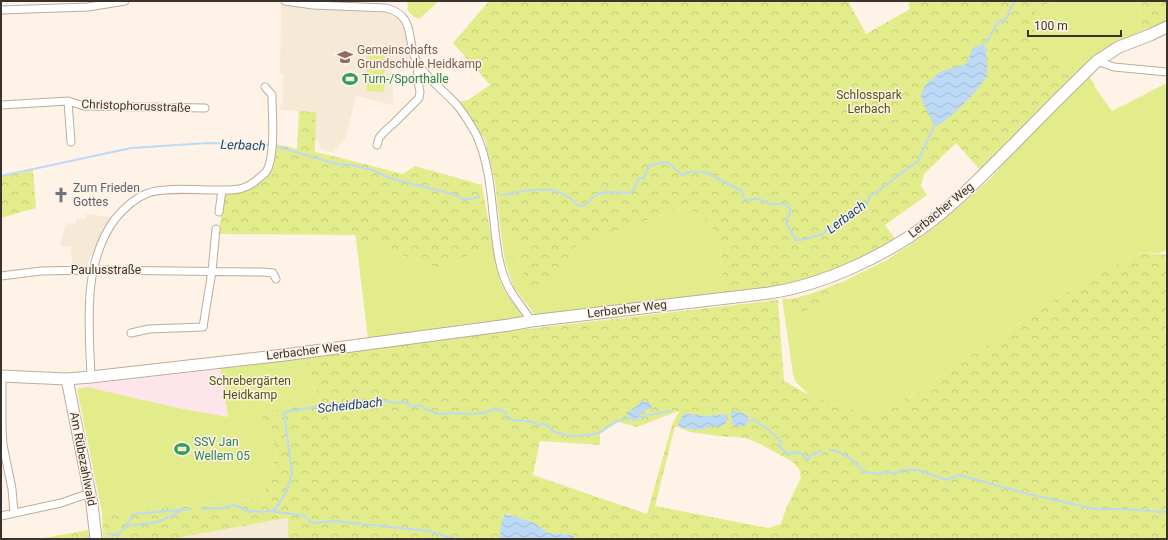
<svg xmlns="http://www.w3.org/2000/svg" width="1168" height="540" font-family="Roboto,sans-serif">
  <style>
    .commercial { fill: #fee4eb }
    .education { fill: #f6ead6 }
    .green { fill: #e3ec8a }
    .forest { fill: url(#forest-crowns); fill-rule: evenodd }
    .water { fill: url(#water-waves) }
    .lines { fill: none; stroke-linecap: round; stroke-linejoin: round }
    .stream { stroke: #bcd9f5; stroke-width: 2 }
    .street-casing { stroke: #bdac9b; stroke-width: 9 }
    .secondary-casing { stroke: #bdac9b; stroke-width: 13 }
    .street { stroke: #fff; stroke-width: 7 }
    .secondary { stroke: #fff; stroke-width: 11 }
    .labels { text-anchor: middle; dominant-baseline: central; stroke-width: 3; stroke-linejoin: round; paint-order: stroke }
    .education-label { font-size: 12px; fill: #785e54; stroke: #fff3e8; text-anchor: start }
    .leisure-label { font-size: 12px; fill: #27864d; stroke: #fff3e8; text-anchor: start }
    .park-label { font-size: 12px; fill: #51550a; stroke: #fff3e8 }
    .street-label { font-size: 12px; fill: #3a332c; stroke: #fff3e8 }
    .worship-label { font-size: 12px; fill: #5b616d; stroke: #fff3e8; text-anchor: start }
    .water-label { font-size: 13px; font-style: italic; fill: #0e4570; stroke: #fff3e8 }
  </style>
  <defs>
    <pattern id="forest-crowns" width="20" height="18" patternUnits="userSpaceOnUse"><rect width="20" height="18" fill="#e3ec8a"/><path d="M2 6a3 3 0 1 1 6 0M12 15a3 3 0 1 1 6 0" fill="none" stroke="#c4cb77"/></pattern>
    <pattern id="water-waves" width="16" height="10" patternUnits="userSpaceOnUse"><rect width="16" height="10" fill="#bcd9f5"/><path d="M0 5q4-4 8 0t8 0" fill="none" stroke="#a2bbd2"/></pattern>
  </defs>
  <rect width="100%" height="100%" fill="#fff3e8"/>
  <path class="commercial" d="M221,369L228,417L178,408L87,387L77,389L83,385Z"/>
  <path class="education" d="M281,4L307,9L387,13L397,19L401,23L405,34L411,62L392,64L393,105L356,96L345,140L333,152H326V150L321,149L319,146V140H315V112L278,110L283,102V74H280Z
    M86,214L111,217L101,234L89,262L81,266H72L71,246H60L66,223L76,224V219H86Z
    M289,518L288,539H170Z"/>
  <path class="green" d="M407,1H439L419,19L414,17L408,11Z
    M1056,1H1140L1141,31L1114,45L1080,71L1036,46V9Z
    M367,54H385L384,92L366,91Z
    M1088,75L1095,85L1094,86L1112,111L1167,83V250L1159,253L1141,252L1074,287L879,417L809,395L796,382L793,374L782,298L802,312L832,302L842,282L885,261L910,245L935,227L959,207L991,178L1011,155Z
    M683,207L710,222L720,243L724,294L535,315L514,288L505,262L501,234H517L519,266L565,267L577,246Z
    M356,239L444,270L492,241C495,260 497,278 507,295C512,302 523,310 521,319L368,339Z
    M303,355L321,403L261,412L277,453L262,499L102,513L77,389L87,387L178,408L228,417L220,365Z"/>
  <path class="forest" d="M489,1H848L866,34L910,9L908,4L912,1H1056L1036,9V46L1080,71L981,171L956,143L924,174L921,186L927,195L885,225L897,241L841,267L781,288L724,294L720,243L710,222L683,207L577,246L565,267L540,286H531L519,266L517,234H501L495,182L485,140L459,102L468,100L490,85L453,43Z
    M1140,1H1167V22L1141,31Z
    M299,111L316,112L315,152L337,157L403,174L415,166L482,185L492,241L444,270L356,239L355,235L218,234L225,194L248,190L271,173L276,144L297,149Z
    M33,170L36,208L1,218V177Z
    M1141,252L1167,255V539H577L572,535L548,533L533,522L512,516L509,514L504,516L500,532V539H288V518L170,539H103L102,513L262,499L277,453L260,412L321,403L303,355L778,300L784,381L809,395L879,417L1074,287ZM679,411L672,425L647,514L533,475L540,441L600,445V434L618,422L637,427ZM685,413L705,416L726,414L727,421L715,426ZM675,426L690,432L718,436L745,438L758,443L793,462L799,469L801,478L787,506L781,524L768,528L655,506Z
    M842,282L832,302L802,312L782,298C784,298 786,299 788,299C799,299 831,286 842,282Z
    M88,530L89,539H38Z"/>
  <path class="water" d="M976,46H984L987,49C984,58 990,67 986,77C981,88 948,121 937,126L933,123L922,101L921,95L922,92L926,84L940,72L966,64L973,48Z
    M641,401L650,403L652,409L644,410L645,414L642,413L638,417L639,419L633,421L626,412L633,410Z
    M734,411L746,414L748,417L747,424C743,428 736,427 732,424L731,412Z
    M685,413L705,416L727,414V421L724,425L719,427L715,426L699,430L681,428L678,424L679,421Z
    M505,514L533,522L548,533L572,535L577,539H500C500,531 501,521 505,514Z"/>
  <g class="lines">
    <path class="stream" d="M981,49L982,45L989,38L997,23L1007,18L1010,9L1014,3
      M275,146L337,164L351,165L373,170L389,178L456,195C463,202 470,199 479,197
      M1,176L131,148L208,143L271,145
      M501,195C527,191 558,181 577,205L583,206C588,203 591,198 596,195C605,190 619,193 629,193L634,189L638,179L644,178L648,168L650,165L667,162L682,175H684L689,172H705L742,191L743,197L746,200L759,199L769,204H785L790,208V212L786,223L796,240H801L823,234L827,229L834,227L858,206L867,204L870,195L875,193L918,161L935,124
      M636,418L669,411
      M745,421L754,420L766,428L781,441L779,446L789,455L793,452L803,454L807,461L811,455L822,451
      M830,450C844,451 855,462 864,472L880,474L887,471L893,474L903,470H918L946,480L959,475L1028,494L1095,509H1124L1161,512L1167,511
      M202,509L223,508L235,505L250,512L254,511L262,512L271,511L276,508L287,490L292,474L284,412L327,405L345,406L378,400L396,403L407,402L410,407L421,405L425,409L432,411L438,414L453,413L472,414L484,413L495,409L506,412V416L512,420L532,422L539,425L544,424L548,426L554,432C559,432 562,434 566,435C572,437 592,435 598,433C602,432 605,429 608,426C616,421 623,419 632,418
      M271,511L304,516L312,523L333,521L429,531L455,539
      M126,526L158,522L181,511
      M107,534L118,535L126,526L133,514L191,509
      M86,539L91,534"/>
    <defs>
      <path id="street" d="M285,1L313,5L386,8C418,16 405,43 418,64C428,79 444,91 456,104C464,113 470,124 476,134C494,173 491,218 499,259C501,270 505,281 510,290C516,301 525,310 531,321
        M1,10L88,7L125,1
        M1097,61L1114,67L1167,72
        M68,101L71,142
        M1,105L68,101L84,106L205,108
        M377,145L379,138L384,132L393,124L419,98L420,92L417,76L419,65
        M219,212L222,190
        M1,276L41,271L93,270L263,272L273,273L276,279
        M131,333L149,329L203,327L212,271L216,229
        M2,376V428L3,445L12,489L14,513
        M91,377C89,323 82,264 115,219C124,208 135,198 148,193C165,187 198,190 217,190C234,190 246,191 259,178C261,176 264,174 266,172C276,157 272,113 272,95L265,87
        M1,516L61,503L90,493"/>
      <path id="secondary" d="M1,376L67,379L91,377L284,355L509,325L531,321L769,293C823,285 885,256 929,223C958,201 985,173 1011,147C1039,118 1068,89 1097,61L1119,47L1150,35L1167,27
        M67,379L92,504L96,539"/>
    </defs>
    <use href="#street" class="street-casing"/>
    <use href="#secondary" class="secondary-casing"/>
    <use href="#street" class="street"/>
    <use href="#secondary" class="secondary"/>
  </g>
  <defs>
    <symbol id="school-bare" viewBox="-9 -9 18 18"><path d="M0-5L7-2L0 1L-7-2ZM-4 1L0 2.5L4 1V4Q0 6-4 4Z" fill="#8d6e63" stroke="#fff3e8" stroke-width="2.5" paint-order="stroke"/></symbol>
    <symbol id="stadium-bare" viewBox="-9 -9 18 18"><path d="M0-5a6.5 5 0 1 0 0 10a6.5 5 0 1 0 0-10ZM-3.5-1.8h7v3.6h-7Z" fill="#2e9e5b" stroke="#fff3e8" stroke-width="2.5" paint-order="stroke"/></symbol>
    <symbol id="church-bare" viewBox="-9 -9 18 18"><path d="M-1.2-6h2.4v3.5h3.3v2.4h-3.3V6h-2.4V-.1h-3.3v-2.4h3.3Z" fill="#6b7280" stroke="#fff3e8" stroke-width="2.5" paint-order="stroke"/></symbol>
  </defs>
  <g fill-rule="evenodd">
    <use href="#school-bare" x="334" y="46" width="22" height="22"/>
    <use href="#stadium-bare" x="339" y="68" width="22" height="22"/>
    <use href="#church-bare" x="50" y="184" width="22" height="22"/>
    <use href="#stadium-bare" x="171" y="438" width="22" height="22"/>
  </g>
  <g class="labels">
    <g class="education-label">
      <text x="357" y="50">Gemeinschafts<tspan x="357" dy="14">Grundschule Heidkamp</tspan></text>
    </g>
    <g class="leisure-label">
      <text x="362" y="79">Turn-/Sporthalle</text>
      <text x="194" y="442">SSV Jan<tspan x="194" dy="14">Wellem 05</tspan></text>
    </g>
    <g class="park-label">
      <text x="869" y="95">Schlosspark<tspan x="869" dy="14">Lerbach</tspan></text>
      <text x="250" y="381">Schrebergärten<tspan x="250" dy="14">Heidkamp</tspan></text>
    </g>
    <g class="street-label">
      <text transform="translate(136 106) rotate(2)">Christophorusstraße</text>
      <text transform="translate(941 210) rotate(-39)">Lerbacher Weg</text>
      <text x="106" y="270">Paulusstraße</text>
      <text transform="translate(627 309) rotate(-7)">Lerbacher Weg</text>
      <text transform="translate(306 351) rotate(-7)">Lerbacher Weg</text>
      <text transform="translate(83 459) rotate(79)">Am Rübezahlwald</text>
    </g>
    <g class="worship-label">
      <text x="73" y="188">Zum Frieden<tspan x="73" dy="14">Gottes</tspan></text>
    </g>
    <g class="water-label">
      <text transform="translate(243 145) rotate(2)">Lerbach</text>
      <text transform="translate(846 217) rotate(-37)">Lerbach</text>
      <text transform="translate(350 405) rotate(-6)">Scheidbach</text>
    </g>
  </g>
  <rect width="1168" height="540" fill="none" stroke="#3a332c" stroke-width="4"/>
  <path d="M1028 30v6h93v-6" fill="none" stroke="#3a332c" stroke-width="2"/>
  <text x="1034" y="30" font-size="12" fill="#3a332c" stroke="#fff3e8" stroke-width="3" paint-order="stroke">100 m</text>
</svg>
